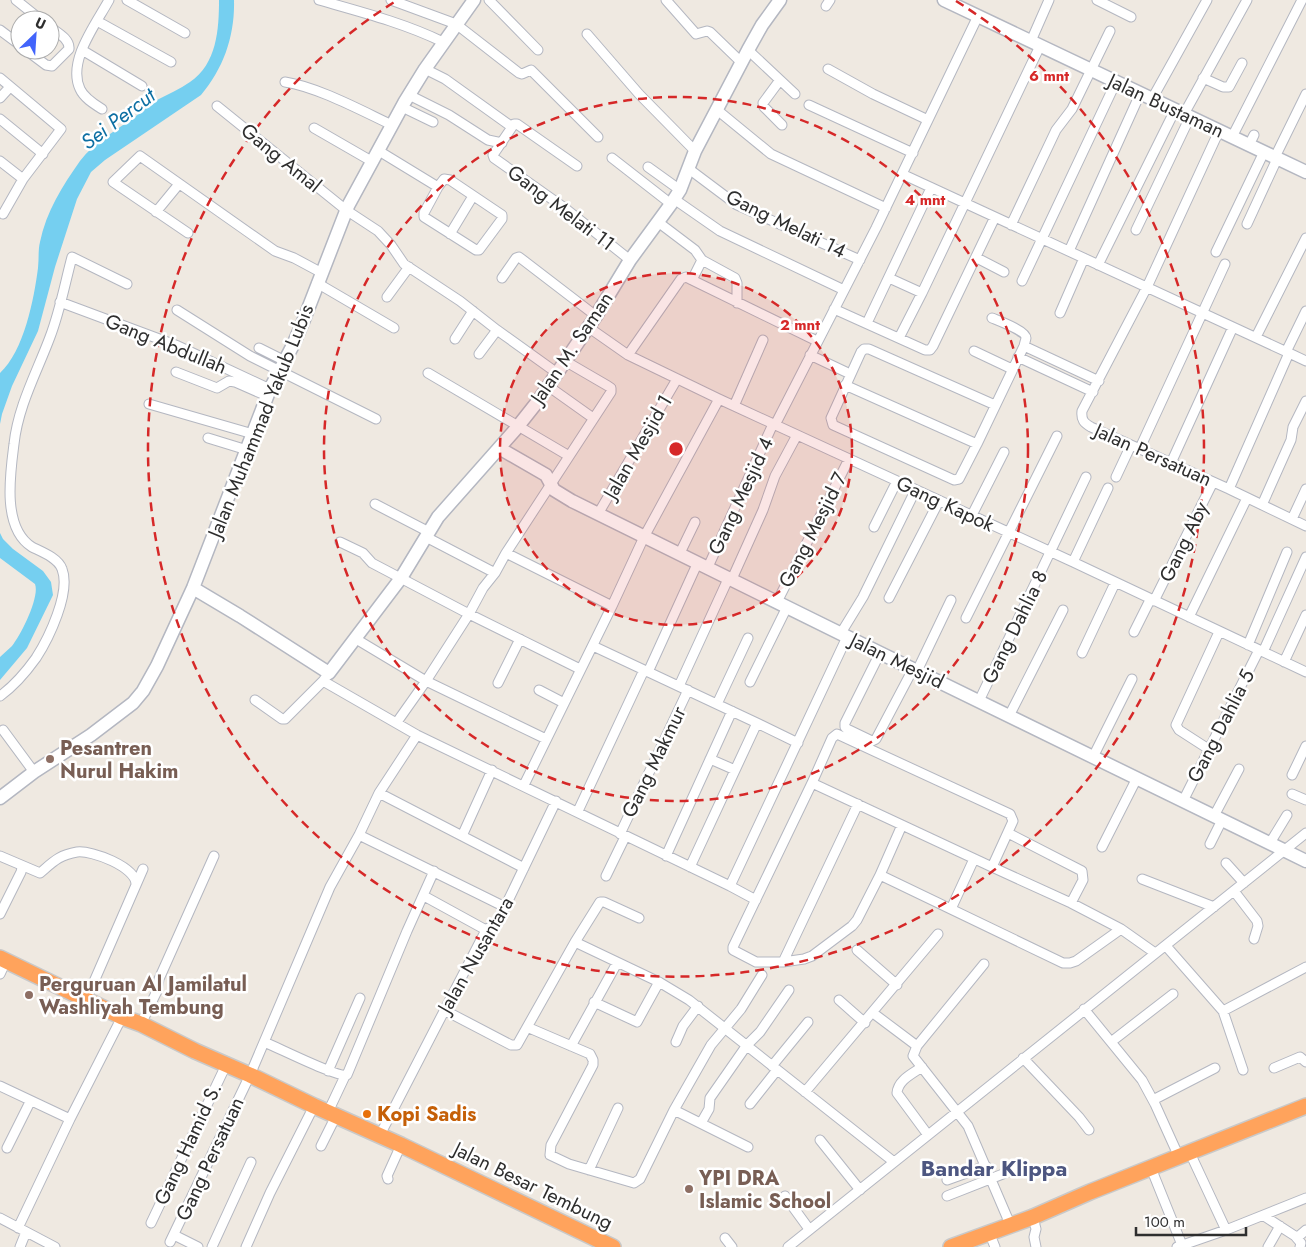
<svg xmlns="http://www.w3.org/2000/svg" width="1306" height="1247" font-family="Jost,sans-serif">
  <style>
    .water { fill: #75cff0 }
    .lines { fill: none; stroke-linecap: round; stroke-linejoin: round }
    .street-casing { stroke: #b4b7c1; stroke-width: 11 }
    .secondary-casing { stroke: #b4b7c1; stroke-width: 15 }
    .highway-casing { stroke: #c9c9c9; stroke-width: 18 }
    .street { stroke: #fff; stroke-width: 9 }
    .secondary { stroke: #fff; stroke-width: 12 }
    .highway { stroke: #ffa35c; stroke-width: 15 }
    .ring { fill: none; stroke: #d62828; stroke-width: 2.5; stroke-dasharray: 9 6 }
    .education-dot { fill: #8d6e63; stroke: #fff; stroke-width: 2 }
    .food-dot { fill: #e8710a; stroke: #fff; stroke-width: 2 }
    .labels { text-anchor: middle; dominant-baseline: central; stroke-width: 5; stroke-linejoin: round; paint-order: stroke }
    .street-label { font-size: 20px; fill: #2e2e2e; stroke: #fff }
    .education-label { font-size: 20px; font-weight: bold; fill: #785e54; stroke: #fff; text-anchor: start }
    .food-label { font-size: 20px; font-weight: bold; fill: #c56008; stroke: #fff; text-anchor: start }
    .water-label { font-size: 21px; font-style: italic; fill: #0d6fa3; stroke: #fff }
    .quarter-label { font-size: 22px; font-weight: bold; fill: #4d5680; stroke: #fff }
    .centre { fill: #d62828; stroke: #fff; stroke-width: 2.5 }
    .ring-label { font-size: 15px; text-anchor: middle; font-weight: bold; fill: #d62828; stroke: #fff; stroke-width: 5; stroke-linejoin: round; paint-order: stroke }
  </style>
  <rect width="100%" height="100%" fill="#efe9e1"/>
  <path class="water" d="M219,0H234C235,35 224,68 201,95L105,160L91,172L77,199L55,267L38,331L12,386L2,414L0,424V373C24,351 34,299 38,268C39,259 38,250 40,242C46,212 63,185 80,161C94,142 117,130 136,116C143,111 149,104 157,100C168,94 180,89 190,82C217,64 219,29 219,0Z
    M0,533L3,539L13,549L43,571L51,582L53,595L27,648L0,680V657C4,653 8,650 12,646C21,635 40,597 35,584L0,558Z"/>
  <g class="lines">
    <defs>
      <path id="street" d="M16,0L41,20
        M127,0L185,33
        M319,0C361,12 404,23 443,42
        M391,0L456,24L519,73L522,74L531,70L598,137
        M489,0L538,50
        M666,0L696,34L707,31L710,32L741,62
        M1097,0L1131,17
        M826,6L830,0
        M97,21L171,62
        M0,30L20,45
        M587,34L639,94L695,151
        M1031,41L1049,0
        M26,50L46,65L52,66L69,49C70,39 58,33 50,27
        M82,50L142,86
        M748,50L795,94
        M425,69L445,79L512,127
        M828,69L873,94L928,120
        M0,78L61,129L23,179L3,214
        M1203,78L1223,87H1229L1242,63
        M780,80L763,103L764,107L782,125
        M285,82C318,87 362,111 392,125
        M409,95L449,115L488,140L502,143
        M0,98L10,87
        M1152,99L1207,0
        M809,105L913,153
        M217,106L346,210L378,231L391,245L404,264L460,301L497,330L557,373
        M402,107L433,122
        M102,109C94,104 84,98 80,89C67,61 96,24 109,0
        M716,109L771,154L886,208
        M1184,114L1247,0
        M0,119L43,154
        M314,128L373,162
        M1219,131L1147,287L1082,411C1081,420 1084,423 1091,427L1229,489L1306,526
        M1232,137L1302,0
        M1249,145L1254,135
        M379,151L438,187L424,213V217L476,250H479L502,219V215L450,180L444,179L438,187
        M1275,157L1306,94
        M612,158L671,204
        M0,161L23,179
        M577,166L517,124H514L493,155L494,158L566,209L630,260
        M648,167L680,190
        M689,169L737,205L860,260
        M902,174L1289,353L1229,489
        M674,199L720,231L844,290
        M156,212L179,184
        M658,222L695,250L702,260L735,278L737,283V303
        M1247,224L1277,159
        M1011,225L1056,130L1072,109L1110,31
        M1136,230L1190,117
        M188,233L113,182L140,156L275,251L294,258L322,273
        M450,234L473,196
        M1069,251L1140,94
        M1216,252L1264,152
        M977,258L1004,272
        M702,260L692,280L817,341
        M1098,265L1175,110
        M502,278L516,258L519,257L596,316
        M889,278L922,293
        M1022,281L1116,82
        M317,283L394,328
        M387,297L409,267
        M60,302L178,346L270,389
        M834,309L925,350H930L933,346L995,217
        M177,310L250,356L376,419
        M1060,313L1084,258
        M992,318C999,321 1026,331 1026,338C1026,339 1024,345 1024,346L977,444L959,479L954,480L833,425L831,418L861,352L864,349H869L995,405
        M867,323L931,188
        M588,327L628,355L719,399L1073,562L1306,672
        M1256,337L1306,238
        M899,338L922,293L1040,46
        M455,339L473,311
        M1024,346L1099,381
        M259,348L285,361
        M974,351L1012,369
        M1286,352L1306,311
        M1289,353L1306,361
        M479,354L497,330
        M628,355L681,279L686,277L692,280
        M810,355L846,372
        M1018,357L1093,392
        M176,372L217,388L229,381L235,382L267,396
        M428,373L569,456
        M845,385L977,444
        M548,386L593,418
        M149,404L253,434
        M734,406L763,340
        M775,425L876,228L978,16
        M208,438L247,450
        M1140,448L1225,264
        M1171,463L1233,327
        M1116,477L1131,445
        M375,504L429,532
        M1262,505L1291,440L1293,427L1306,401
        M598,514L677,379
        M971,517L1004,452
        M1292,519L1306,489
        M874,527L897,481
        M426,537L495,573
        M340,542L363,553L372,563L469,614L580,669
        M506,553L612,606
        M680,553L695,522
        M1073,562L1108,488
        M708,567L773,424
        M732,579L763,510L775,476L797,435
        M889,598L939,501
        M1154,601L1213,482
        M777,602L849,459
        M1189,617L1247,498
        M966,618L1057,436
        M1134,632L1150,600
        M841,633L863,597L915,491
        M356,639L426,681L546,739
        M1248,645L1287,552
        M593,646L757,723L690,867
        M1263,652L1306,557
        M880,653L845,723V727L847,729L872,741L876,739L913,669
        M1082,653L1115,583
        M1284,662L1306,615
        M917,671L951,600
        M648,672L698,562
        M329,673L323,681L417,735L730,886L847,637
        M750,682L787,607
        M498,683L520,639
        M679,686L729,577
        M539,690L564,703
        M0,696C14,686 26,672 36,658C49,638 71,592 62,569C58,558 42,552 32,547C2,528 10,475 14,444C18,406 37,372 50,337C60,311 65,283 72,257L127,284
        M255,700L282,719H285L323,681
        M979,701L1086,477
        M717,704L748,638
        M1009,716L1063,610
        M397,722L426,681L469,614L483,588L495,573L506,553L611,392V388L608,386L565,361
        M757,723L798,743
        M3,730L34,772
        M1210,750L1179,730L1176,725L1219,632
        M1093,757L1132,679
        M710,759L735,770
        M1292,775L1306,746
        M812,783L992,867
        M524,785L612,606L644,537L719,399
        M379,793L524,868
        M1292,794L1306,800
        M1183,801L1259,650
        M578,811L644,670
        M1214,816L1239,769
        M902,825L880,875L857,920L852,926L812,956L804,959L783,962H756L733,950V947L812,783L832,738L837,734L1010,814L1013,821L992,867L1071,903L1121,929L1155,953
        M1008,833L1082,871L1083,880L1071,903
        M620,834L688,690
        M359,835L505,907
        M462,836L492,770
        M1270,843L1287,815
        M1210,844L1222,820
        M1102,847L1137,778
        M0,856L40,873C53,862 59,855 77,852C92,850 136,867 136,884
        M666,856L732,711
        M1226,863L1244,883
        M880,875L1063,963H1070L1076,961L1121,929
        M606,876L625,837
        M1142,879L1214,907
        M730,886L756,900
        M1234,891L1257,921L1258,926L1254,939
        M424,896L486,930
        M951,909L974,859
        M0,914L21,872L22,868L20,865
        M575,942L600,902H604L639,918
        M1166,946L1223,1011L1306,967
        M857,950L897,985
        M783,962L858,804
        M984,964L917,1046L913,1056L968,1126L1010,1224
        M0,974L6,961
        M86,1000L143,869
        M839,1000L865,1023
        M594,1002L637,1022L659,982
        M1084,1009L1142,1080L1155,1104L1179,1157
        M444,1010L511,1045H517L575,942L659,982L689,1000L894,1162
        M1223,1011L1243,1070
        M873,1013L917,1046
        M141,1024L157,991L159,979L214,856
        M527,1027L590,1054L593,1060V1065L551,1145L550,1155L569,1164L634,1183L640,1179L674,1110L711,1045L741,1009L762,975
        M264,1042C277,1047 338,1078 347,1075L407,931L434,871
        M676,1042L683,1026L698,1006
        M1111,1042L1173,994
        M571,1046L617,963
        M1023,1058L1079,1117L1089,1130
        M772,1066L808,1022
        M922,1067C912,1074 898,1080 897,1093L928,1135
        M1274,1068L1300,1057L1306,1062
        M328,1071L360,998
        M0,1086L70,1119
        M805,1092L938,934
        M1153,1100L1215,1068
        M750,1104L777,1070
        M674,1110L748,1147
        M328,1112L345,1076
        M701,1123L709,1109L710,1098L747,1045L760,1032L789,990
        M380,1135L486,930L496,923L505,907L556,801
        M820,1140L860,1190
        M321,1146L336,1116
        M7,1148L30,1102
        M1190,1153L1226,1230
        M1151,1168L1182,1245
        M589,1170L618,1108
        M388,1179L387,1176L401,1145
        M947,1180L986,1166
        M785,1196L809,1229
        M947,1196L1018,1168
        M1264,1216L1295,1236H1299L1306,1230
        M1033,1217L1036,1229L1034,1237L1036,1247
        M0,1218L55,1247
        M151,1223L226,1065
        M18,1228L70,1119L122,1017
        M989,1232L995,1247
        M174,1235L198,1247
        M1295,1236L1301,1243L1300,1247
        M725,1238L732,1247
        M170,1242L250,1075L330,887L359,835L379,793L417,735
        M20,1247L26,1232
        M212,1247L251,1162
        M246,1247L270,1193L314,1106
        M788,1247L1306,833
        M1177,1247L1226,1230L1306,1198
        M1268,1247L1280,1226"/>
      <path id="secondary" d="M944,0L1306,172
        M499,448L546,475L554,490L572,501L880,653L1306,861
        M193,588L240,616L329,673L401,578L438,517L515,430L538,401L596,316L630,260L671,204L680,190L695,151L748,50L762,25L780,0
        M0,798L34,772L91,735L133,703L143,691L157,666L193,588L270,389L293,345L303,322L348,206L404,103L425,69L474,0"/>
      <path id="highway" d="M0,958L122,1017L141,1024L195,1051L250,1075L314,1106L401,1145L613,1247
        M951,1247L1033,1217L1090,1192L1306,1106"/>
    </defs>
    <use href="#street" class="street-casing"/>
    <use href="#secondary" class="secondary-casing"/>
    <use href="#highway" class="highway-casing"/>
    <use href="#street" class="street"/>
    <use href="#secondary" class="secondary"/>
    <use href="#highway" class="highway"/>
  </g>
  <circle cx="676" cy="449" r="176" fill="#d62828" fill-opacity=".12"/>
  <g class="ring">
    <circle cx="676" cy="449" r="176"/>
    <circle cx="676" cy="449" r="352"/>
    <path d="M956 1A528 528 0 1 1 396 1"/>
  </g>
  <g class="education-dot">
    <circle cx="50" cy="759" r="5"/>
    <circle cx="29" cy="995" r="5"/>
    <circle cx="689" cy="1189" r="5"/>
  </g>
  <circle class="food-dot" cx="367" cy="1114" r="5"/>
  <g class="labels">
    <g class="street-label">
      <text transform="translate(1166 106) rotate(25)">Jalan Bustaman</text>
      <text transform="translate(281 158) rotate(39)">Gang Amal</text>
      <text transform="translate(561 208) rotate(37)">Gang Melati 11</text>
      <text transform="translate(786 224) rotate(26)">Gang Melati 14</text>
      <text transform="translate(166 344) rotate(22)">Gang Abdullah</text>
      <text transform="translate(572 348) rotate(-56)">Jalan M. Saman</text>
      <text transform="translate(261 421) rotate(-68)">Jalan Muhammad Yakub Lubis</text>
      <text transform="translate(638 447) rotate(-60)">Jalan Mesjid 1</text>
      <text transform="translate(1153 455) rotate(24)">Jalan Persatuan</text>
      <text transform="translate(741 496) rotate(-65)">Gang Mesjid 4</text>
      <text transform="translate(945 504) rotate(25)">Gang Kapok</text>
      <text transform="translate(813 530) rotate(-63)">Gang Mesjid 7</text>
      <text transform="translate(1184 542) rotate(-64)">Gang Aby</text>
      <text transform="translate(1015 627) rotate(-64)">Gang Dahlia 8</text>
      <text transform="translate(897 661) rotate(26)">Jalan Mesjid</text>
      <text transform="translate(1221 726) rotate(-63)">Gang Dahlia 5</text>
      <text transform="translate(654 762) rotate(-64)">Gang Makmur</text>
      <text transform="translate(476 955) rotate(-60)">Jalan Nusantara</text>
      <text transform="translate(188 1144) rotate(-65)">Gang Hamid S.</text>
      <text transform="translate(210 1159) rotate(-65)">Gang Persatuan</text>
      <text transform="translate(533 1186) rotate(26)">Jalan Besar Tembung</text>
    </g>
    <g class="education-label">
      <text x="60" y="748">Pesantren<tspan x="60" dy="23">Nurul Hakim</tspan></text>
      <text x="39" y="984">Perguruan Al Jamilatul<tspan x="39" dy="23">Washliyah Tembung</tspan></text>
      <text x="699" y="1178">YPI DRA<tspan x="699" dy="23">Islamic School</tspan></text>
    </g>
    <g class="food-label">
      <text x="377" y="1114">Kopi Sadis</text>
    </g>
    <g class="water-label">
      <text transform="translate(118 119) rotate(-37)">Sei Percut</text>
    </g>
    <g class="quarter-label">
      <text x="994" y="1168">Bandar Klippa</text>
    </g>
  </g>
  <circle cx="676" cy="449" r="8" class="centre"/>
  <g class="ring-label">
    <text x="1049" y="81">6 mnt</text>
    <text x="925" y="205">4 mnt</text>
    <text x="800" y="330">2 mnt</text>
  </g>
  <g transform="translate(35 35) rotate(25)"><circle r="24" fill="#ffffff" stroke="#ababab"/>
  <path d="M0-4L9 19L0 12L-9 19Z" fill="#4264fb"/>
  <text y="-8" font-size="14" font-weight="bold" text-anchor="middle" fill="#2e2e2e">U</text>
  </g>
  <path d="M1136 1227v8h110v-8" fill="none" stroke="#2e2e2e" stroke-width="2.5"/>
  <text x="1144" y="1227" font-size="15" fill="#2e2e2e" stroke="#ffffff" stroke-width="4" paint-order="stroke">100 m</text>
</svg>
